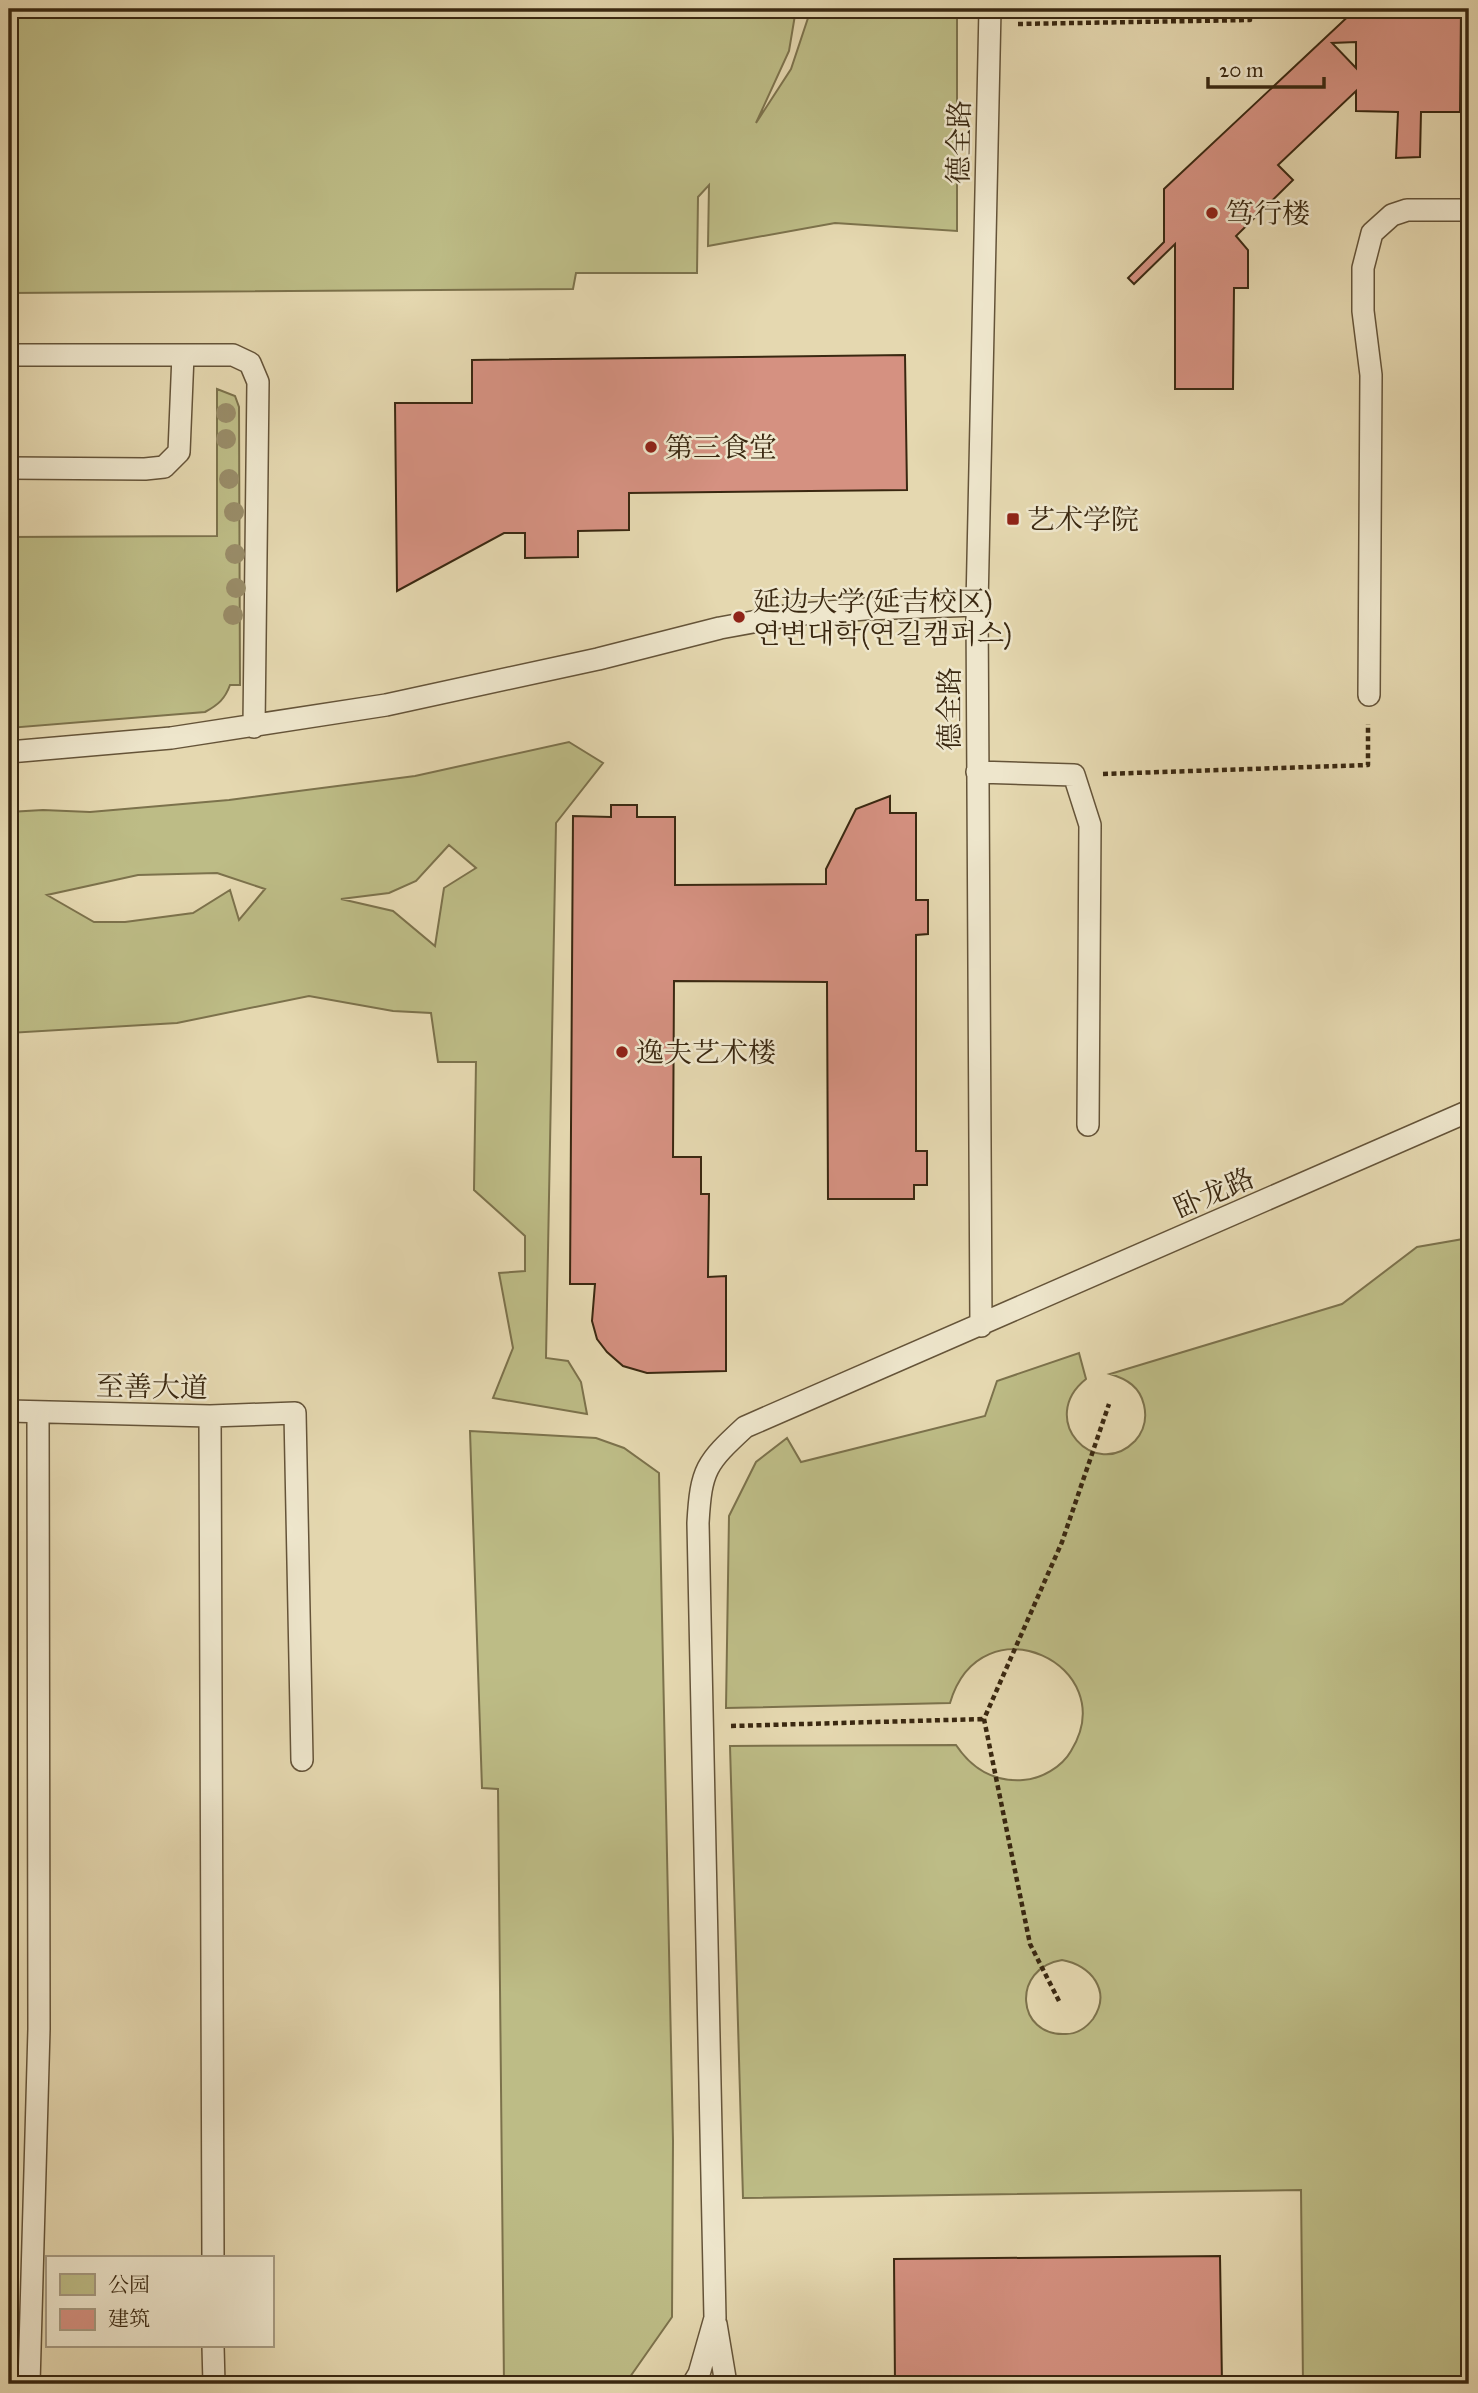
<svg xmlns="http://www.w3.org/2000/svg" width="1478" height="2393" font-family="'IM FELL Great Primer','Noto Serif SC','Noto Serif KR',serif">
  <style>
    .green { fill: #bdbc86; stroke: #7c724c; stroke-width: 2; fill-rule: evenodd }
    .building { fill: #d59181; stroke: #3a2811; stroke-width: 2; fill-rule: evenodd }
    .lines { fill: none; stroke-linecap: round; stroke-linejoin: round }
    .lane-casing { stroke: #655439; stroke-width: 24 }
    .path { stroke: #3a2811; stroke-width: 4.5; stroke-dasharray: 5 3.5; stroke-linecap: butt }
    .lane { stroke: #eee6cc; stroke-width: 21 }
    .tree { fill: #998c68 }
    .poi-dot { fill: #8f2418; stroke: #eee6cc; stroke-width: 2.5 }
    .labels { text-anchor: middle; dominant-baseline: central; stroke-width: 5; stroke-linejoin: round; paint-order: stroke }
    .street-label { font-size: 28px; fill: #3a2811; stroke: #eee6cc }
    .poi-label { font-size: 28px; fill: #3a2811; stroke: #eee6cc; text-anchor: start }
  </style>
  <rect width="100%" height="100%" fill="#e5d8b0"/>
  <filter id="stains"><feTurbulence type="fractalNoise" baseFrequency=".00286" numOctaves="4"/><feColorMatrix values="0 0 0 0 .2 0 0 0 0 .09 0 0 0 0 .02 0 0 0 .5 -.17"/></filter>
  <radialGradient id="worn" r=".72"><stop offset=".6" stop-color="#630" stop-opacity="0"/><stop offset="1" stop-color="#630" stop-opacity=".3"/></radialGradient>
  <path class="green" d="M9,9H796L789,51L756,123L791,69L811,9H957V231L835,223L708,246L709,185L698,197L697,273H576L573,289L9,293Z
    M217,389L235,396L239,407L240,685H230C225,699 218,705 205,712L9,728V537L217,536Z
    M569,742L603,763L556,823L546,1358L568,1361L581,1382L587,1414L493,1398L513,1348L499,1273L525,1271V1236L474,1190L476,1062H438L431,1013L393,1011L309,996L177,1023L9,1033V812L43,810L90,812L229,800L415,776ZM449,845L476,868L444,888L435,946L393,911L341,899L389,893L416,881ZM217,873L265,889L239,920L230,890L193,913L125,922H94L47,895L138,875Z
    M1469,1238V2384H1303L1301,2190L743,2198L730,1746L956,1745C972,1769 993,1782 1023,1780C1041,1779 1062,1767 1071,1751C1124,1665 981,1598 950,1703L726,1708L729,1516L756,1462L787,1438L801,1462L985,1416L997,1381L1079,1353L1086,1379C1036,1419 1095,1482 1135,1441C1144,1431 1147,1418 1144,1405C1140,1387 1127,1379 1110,1374L1342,1304L1417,1247ZM1062,1960C1091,1965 1112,1991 1093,2019C1086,2028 1077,2034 1066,2034C1016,2037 1011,1968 1062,1960Z
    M470,1431L596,1438L624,1448L659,1473L673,2141L672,2317L625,2384H504L498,1789L482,1788Z
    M9,1436L14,1439V1533L9,1536Z"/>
  <path class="building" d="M1356,9H1461L1460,112H1421L1420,157L1396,158L1398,112L1356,111V91L1278,165L1293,180L1236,236L1248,250V288H1234L1233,389H1175V244L1134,284L1128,278L1164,242V189ZM1356,42V68L1332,43Z
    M905,355L907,490L629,493V530L578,531V557L525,558V533H504L397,591L395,403H472V360Z
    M890,796V813H916V900H928V934L916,935V1151H927V1185H914V1199H828L827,982L674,981L673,1157H701V1194H709L708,1277L726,1276V1371L647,1373L623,1366L607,1352L597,1339L592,1321L595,1284H570L573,816L611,817V805H637V817H675V885L826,884V869L856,809Z
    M1220,2256L1222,2384H895L894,2259Z"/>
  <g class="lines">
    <defs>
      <path id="lane" d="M9,355H233L250,363L258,382L254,727
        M9,468L145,469L164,467L179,452L183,355
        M1369,695L1371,375L1363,311V268L1372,233L1392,215L1407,210H1469
        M9,752L171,738L386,705L598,659L720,628L791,615L865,609L977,605
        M977,772L1074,775L1090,825L1088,1125
        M981,1326L977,605L990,9
        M9,1411L210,1416L295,1413L302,1760
        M210,1416L213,2258
        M716,2324L726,2384
        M213,2346L214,2384
        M29,2384L39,2029L38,1412
        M693,2384L699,2374L715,2318L698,1523C701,1469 706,1463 745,1427L1469,1111"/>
    </defs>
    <use href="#lane" class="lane-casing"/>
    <path class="path" d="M1018,24L1250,20L1249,9
      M1103,774L1368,765V724
      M731,1726L984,1719
      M1059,2001L1030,1944L984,1719L1062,1542L1109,1404"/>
    <use href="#lane" class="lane"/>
  </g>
  <g class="tree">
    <circle cx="226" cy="413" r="10"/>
    <circle cx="226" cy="439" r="10"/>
    <circle cx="229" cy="479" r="10"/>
    <circle cx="234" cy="512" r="10"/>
    <circle cx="235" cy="554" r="10"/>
    <circle cx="236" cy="588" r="10"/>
    <circle cx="233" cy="615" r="10"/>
  </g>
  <g class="poi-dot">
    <circle cx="1212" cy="213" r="7"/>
    <circle cx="651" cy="447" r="7"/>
    <rect x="1006" y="512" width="14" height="14" rx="3.5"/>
    <circle cx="739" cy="617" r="7"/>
    <circle cx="622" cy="1052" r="7"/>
  </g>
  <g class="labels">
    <g class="street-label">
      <text transform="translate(959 142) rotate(-89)">德全路</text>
      <text transform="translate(949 709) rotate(-90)">德全路</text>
      <text transform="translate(1214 1193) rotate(-24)">卧龙路</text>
      <text transform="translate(152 1387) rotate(1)">至善大道</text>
    </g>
    <g class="poi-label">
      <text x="1226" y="213">笃行楼</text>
      <text x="665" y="447">第三食堂</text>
      <text x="1027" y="519">艺术学院</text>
      <text x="753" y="601">延边大学(延吉校区)<tspan x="753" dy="32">연변대학(연길캠퍼스)</tspan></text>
      <text x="636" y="1052">逸夫艺术楼</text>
    </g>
  </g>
  <rect width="1478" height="2393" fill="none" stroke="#e5d8b0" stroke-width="35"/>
  <rect x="10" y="10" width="1457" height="2372" fill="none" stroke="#3a2811" stroke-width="3.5"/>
  <rect x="18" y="18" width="1443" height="2358" fill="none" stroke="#3a2811" stroke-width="2"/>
  <rect x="46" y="2256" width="228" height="91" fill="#eee6cc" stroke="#a69a81" stroke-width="2"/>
  <rect x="60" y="2274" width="35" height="21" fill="#bdbc86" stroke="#a69a81" stroke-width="2"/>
  <text x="108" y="2292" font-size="21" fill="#3a2811">公园</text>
  <rect x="60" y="2309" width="35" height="21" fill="#d59181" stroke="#a69a81" stroke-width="2"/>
  <text x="108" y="2326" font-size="21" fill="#3a2811">建筑</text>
  <path d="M1208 77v10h116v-10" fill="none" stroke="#3a2811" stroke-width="3.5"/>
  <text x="1219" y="77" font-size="21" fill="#3a2811" stroke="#eee6cc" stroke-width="5" paint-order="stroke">20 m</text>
  <rect width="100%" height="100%" filter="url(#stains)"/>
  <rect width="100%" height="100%" fill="url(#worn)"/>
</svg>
